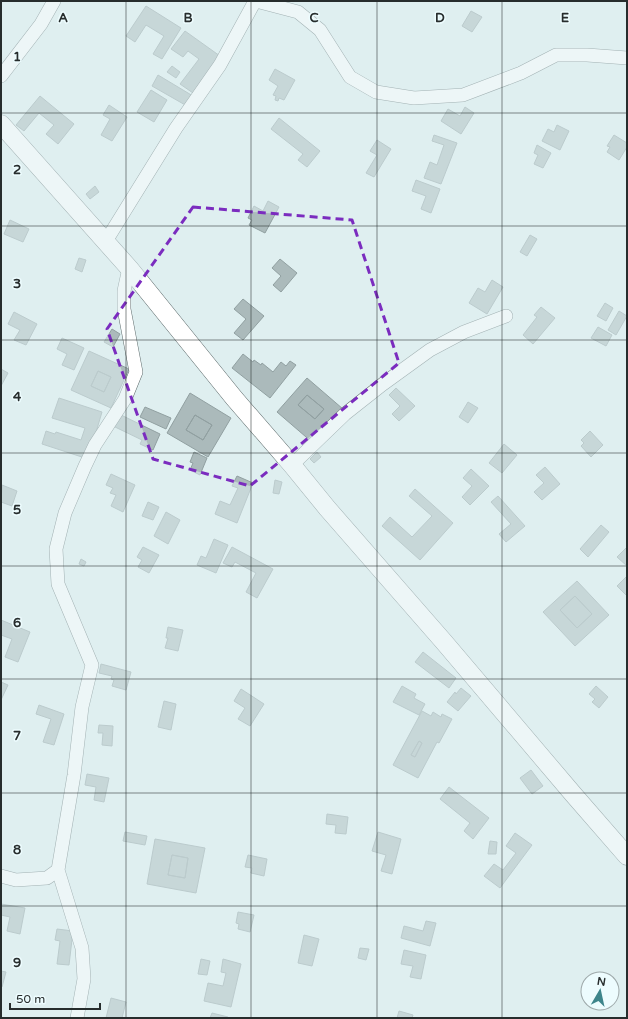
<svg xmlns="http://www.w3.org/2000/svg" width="628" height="1019" font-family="'Varela Round',sans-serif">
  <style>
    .building { fill: #abbabb; stroke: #91a0a1; fill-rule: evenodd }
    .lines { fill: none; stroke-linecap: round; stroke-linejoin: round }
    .street-casing { stroke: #5c696a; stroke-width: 14 }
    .secondary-casing { stroke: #5c696a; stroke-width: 19 }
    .street { stroke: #fff; stroke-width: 13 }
    .secondary { stroke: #fff; stroke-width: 18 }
    .marked { fill: none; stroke: #7b2cbf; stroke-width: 3; stroke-dasharray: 8 5; stroke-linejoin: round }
    .grid { fill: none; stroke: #272d2d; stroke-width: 1; stroke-opacity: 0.55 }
    .grid-label { font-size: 13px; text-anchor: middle; font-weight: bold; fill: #272d2d; stroke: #edfcfe; stroke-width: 3; stroke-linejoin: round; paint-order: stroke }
  </style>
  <rect width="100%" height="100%" fill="#dfeff0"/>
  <path class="building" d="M146,6L181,28L162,59L153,54L164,36L146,25L135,42L126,36Z
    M471,11L482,17L472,32L462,26Z
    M185,31L220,56L193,93L180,84L199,59L188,51L183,57L171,49Z
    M172,66L180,72L176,78L167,72Z
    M275,69L295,80L284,100L279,98L278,101L275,100L276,96L273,95L278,86L269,80Z
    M158,75L193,96L187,106L152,86Z
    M151,90L167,100L154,122L137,112Z
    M40,96L74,124L58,144L46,134L54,125L39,113L24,131L16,125Z
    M109,105L127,117L112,141L101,135L110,119L103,115Z
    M465,107L474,113L461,134L441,121L448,109L460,116Z
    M279,118L320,151L307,167L298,160L303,154L271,129Z
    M557,125L569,131L560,150L542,141L548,129L554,132Z
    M434,135L457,143L441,184L424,178L430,162L437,165L444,145L432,141Z
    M614,135L627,143V147L619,160L607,152L610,147L607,146Z
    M377,140L391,149L374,177L366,173L377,155L370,151Z
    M537,145L551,153L543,168L534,164L538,155L534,153Z
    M416,180L440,189L431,213L421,209L426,196L412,191Z
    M95,186L99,192L90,199L86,194Z
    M268,201L279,207L265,233L249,225L252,220L248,218L254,206L263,211Z
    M10,220L29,229L23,242L4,234Z
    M530,235L537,239L527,256L520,252Z
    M79,258L86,260L82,272L75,269Z
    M280,259L297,273L281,292L273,285L281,276L272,268Z
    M492,280L503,287L487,314L469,303L478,288L485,292Z
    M243,299L264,316L243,340L234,333L246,319L234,309Z
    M605,303L613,308L606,321L597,316Z
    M541,307L555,318L533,344L523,335L537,317L534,315Z
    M619,311L627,316L616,335L608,330Z
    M14,312L37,324L26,345L14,340L20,330L8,324Z
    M598,327L612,335L606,346L591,338Z
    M112,329L120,334L113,347L104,342Z
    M62,338L84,348L74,370L62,365L67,354L57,349Z
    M89,351L129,369L111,408L71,390ZM98,371L111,377L104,392L91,386Z
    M243,354L253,362L254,360L261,365L262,363L273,372L281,362L286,366L290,361L296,365L270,398L232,368Z
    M1,369L8,373L1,386Z
    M98,371L111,377L104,392L91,386Z
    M307,378L343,409L313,443L277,412ZM307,395L324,409L315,419L298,405Z
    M396,388L415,406L399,421L392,414L400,406L389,395Z
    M190,393L231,418L208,457L167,433ZM195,415L212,425L203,440L186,430Z
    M307,395L324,409L315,419L298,405Z
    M59,398L102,412L88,459L42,444L46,431L55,434L56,432L81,440L85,428L52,418Z
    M468,402L478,408L468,423L459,417Z
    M145,407L171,418L166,429L140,417Z
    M119,414L160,434L153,450L140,444L142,440L113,426Z
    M195,415L212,425L203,440L186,430Z
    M590,431L603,445L591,457L581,446L584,443L581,440Z
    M504,444L517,455L502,473L489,463Z
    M194,452L207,458L200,475L190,470L193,463L190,462Z
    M317,452L321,457L314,463L310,459Z
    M545,467L560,484L542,500L534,492L544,483L536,475Z
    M471,469L489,486L470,505L462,497L472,486L463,478Z
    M111,474L135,485L123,512L111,506L116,495L110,493L113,488L106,485Z
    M237,476L253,483L237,523L215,514L220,501L230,505L238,488L232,486Z
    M275,480L282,482L279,494L273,493Z
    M2,485L17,491L12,506L1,502Z
    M415,489L453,523L420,560L382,526L390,517L412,537L432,516L409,496Z
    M498,496L525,526L506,542L499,534L511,524L491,502Z
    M148,502L159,507L153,520L142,516Z
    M166,512L180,520L168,544L154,536Z
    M601,525L609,532L588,557L580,549Z
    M214,539L228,545L216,573L197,565L201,556L206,558Z
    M143,547L159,555L149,573L138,567L142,560L137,557Z
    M232,547L273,569L257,598L246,592L256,573L235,562L232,567L223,563Z
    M626,548H627V566L617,557Z
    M81,559L86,562L84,566L79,564Z
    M627,576V594L626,595L617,586Z
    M577,581L609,615L575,646L543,612ZM575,596L592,614L577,628L560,610Z
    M575,596L592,614L577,628L560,610Z
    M1,620L30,632L18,662L5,657L12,639L1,635Z
    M168,627L183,630L178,651L165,648L168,638H166Z
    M423,652L456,678L449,688L415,662Z
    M101,664L131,672L126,690L112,686L114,680L111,679L112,676L99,673Z
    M1,682L8,685L1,700Z
    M402,686L416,694L414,698L425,704L419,715L393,702Z
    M596,686L608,697L599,708L592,702L595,699L589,694Z
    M461,688L471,696L458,711L447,702L455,692L456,694Z
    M241,689L264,704L250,726L238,719L245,708L234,701Z
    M164,701L176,704L171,730L158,727Z
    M39,705L64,714L54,745L43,742L51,719L36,714Z
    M422,711L431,716L433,712L441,717L442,714L452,719L439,743L437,742L418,778L393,765ZM419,741L422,743L415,757L411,755Z
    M99,725L113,726L112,746L102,745L103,733H98Z
    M419,741L422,743L415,757L411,755Z
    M531,770L543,786L532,794L520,778Z
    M87,774L109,778L104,802L94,800L96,787L85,785Z
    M449,787L489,818L473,839L464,831L470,823L440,799Z
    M327,814L348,817L346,834L335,833L336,825L326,824Z
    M125,832L147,836L145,845L123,841Z
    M378,832L401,839L392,874L381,871L386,855L372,851Z
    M515,833L532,845L500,888L484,876L494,864L503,870L516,853L506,846Z
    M155,839L205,848L196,893L147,884ZM172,855L188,858L185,878L168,875Z
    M490,841L497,842L496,854H488Z
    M172,855L188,858L185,878L168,875Z
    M248,855L267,859L264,876L251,873L252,868L245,867Z
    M1,904L25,908L20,934L7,931L10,917L1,915Z
    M238,912L254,915L250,932L238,929L239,924L236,923Z
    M426,921L436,923L430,946L401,938L404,926L423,931Z
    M57,929L73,931L69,965L57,964L60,941L55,940Z
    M304,935L319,939L312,966L298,963Z
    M360,948L369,949L366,960L358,958Z
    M404,950L426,955L421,979L410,977L413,966L401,964Z
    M201,959L210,961L207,975L198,974Z
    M223,959L241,964L231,1007L204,1001L208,983L223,986L226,973L221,972Z
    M1,971L6,972L2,987H1Z
    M111,998L126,1002L122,1018H106Z
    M399,1011L413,1015L412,1018H397Z
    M212,1013L228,1017V1018H210Z"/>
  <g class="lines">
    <defs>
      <path id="street" d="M256,1L298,12L320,30L350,77L376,92L414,98L463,95L521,73L556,55H587L627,58
        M1,76L41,24L54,1
        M106,241L176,128L220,65L255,1
        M292,465L345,414L383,384L430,350L464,332L506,316
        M1,876L16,880L47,878L58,870
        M77,1018L84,979L82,948L58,870L74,775L82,707L92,665L58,584L56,549L65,513L85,466L95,445L125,399L136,372L124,309V291L129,268"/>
      <path id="secondary" d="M1,124L129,268L234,398L292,465L327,508L444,642L573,794L627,856"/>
    </defs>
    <use href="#street" class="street-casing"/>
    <use href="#secondary" class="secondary-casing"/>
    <use href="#street" class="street"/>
    <use href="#secondary" class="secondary"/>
  </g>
  <path d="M0 0H628V1019H0ZM193,207L352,220L399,363L250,486L153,459L107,329Z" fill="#dfeff0" fill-opacity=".55" fill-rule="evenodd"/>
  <path class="marked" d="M193,207L352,220L399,363L250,486L153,459L107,329Z"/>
  <path class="grid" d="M126,1V1018M251,1V1018M377,1V1018M502,1V1018M1,113H627M1,226H627M1,340H627M1,453H627M1,566H627M1,679H627M1,793H627M1,906H627"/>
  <g class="grid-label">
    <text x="63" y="22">A</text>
    <text x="188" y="22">B</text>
    <text x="314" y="22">C</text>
    <text x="440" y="22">D</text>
    <text x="565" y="22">E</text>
    <text x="17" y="61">1</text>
    <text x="17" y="174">2</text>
    <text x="17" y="288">3</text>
    <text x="17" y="401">4</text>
    <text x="17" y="514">5</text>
    <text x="17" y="627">6</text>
    <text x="17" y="740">7</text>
    <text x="17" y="854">8</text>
    <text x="17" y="967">9</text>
  </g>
  <rect width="628" height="1019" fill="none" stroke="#272d2d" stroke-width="4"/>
  <g transform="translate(600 991) rotate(9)"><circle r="19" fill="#edfcfe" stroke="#9ea9aa"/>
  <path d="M0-3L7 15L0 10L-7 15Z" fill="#3d858b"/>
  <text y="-6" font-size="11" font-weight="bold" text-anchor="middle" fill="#272d2d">N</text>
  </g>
  <path d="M10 1003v6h90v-6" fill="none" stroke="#272d2d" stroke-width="2"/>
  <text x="16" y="1003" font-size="12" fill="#272d2d" stroke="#edfcfe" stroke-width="3" paint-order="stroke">50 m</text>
</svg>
